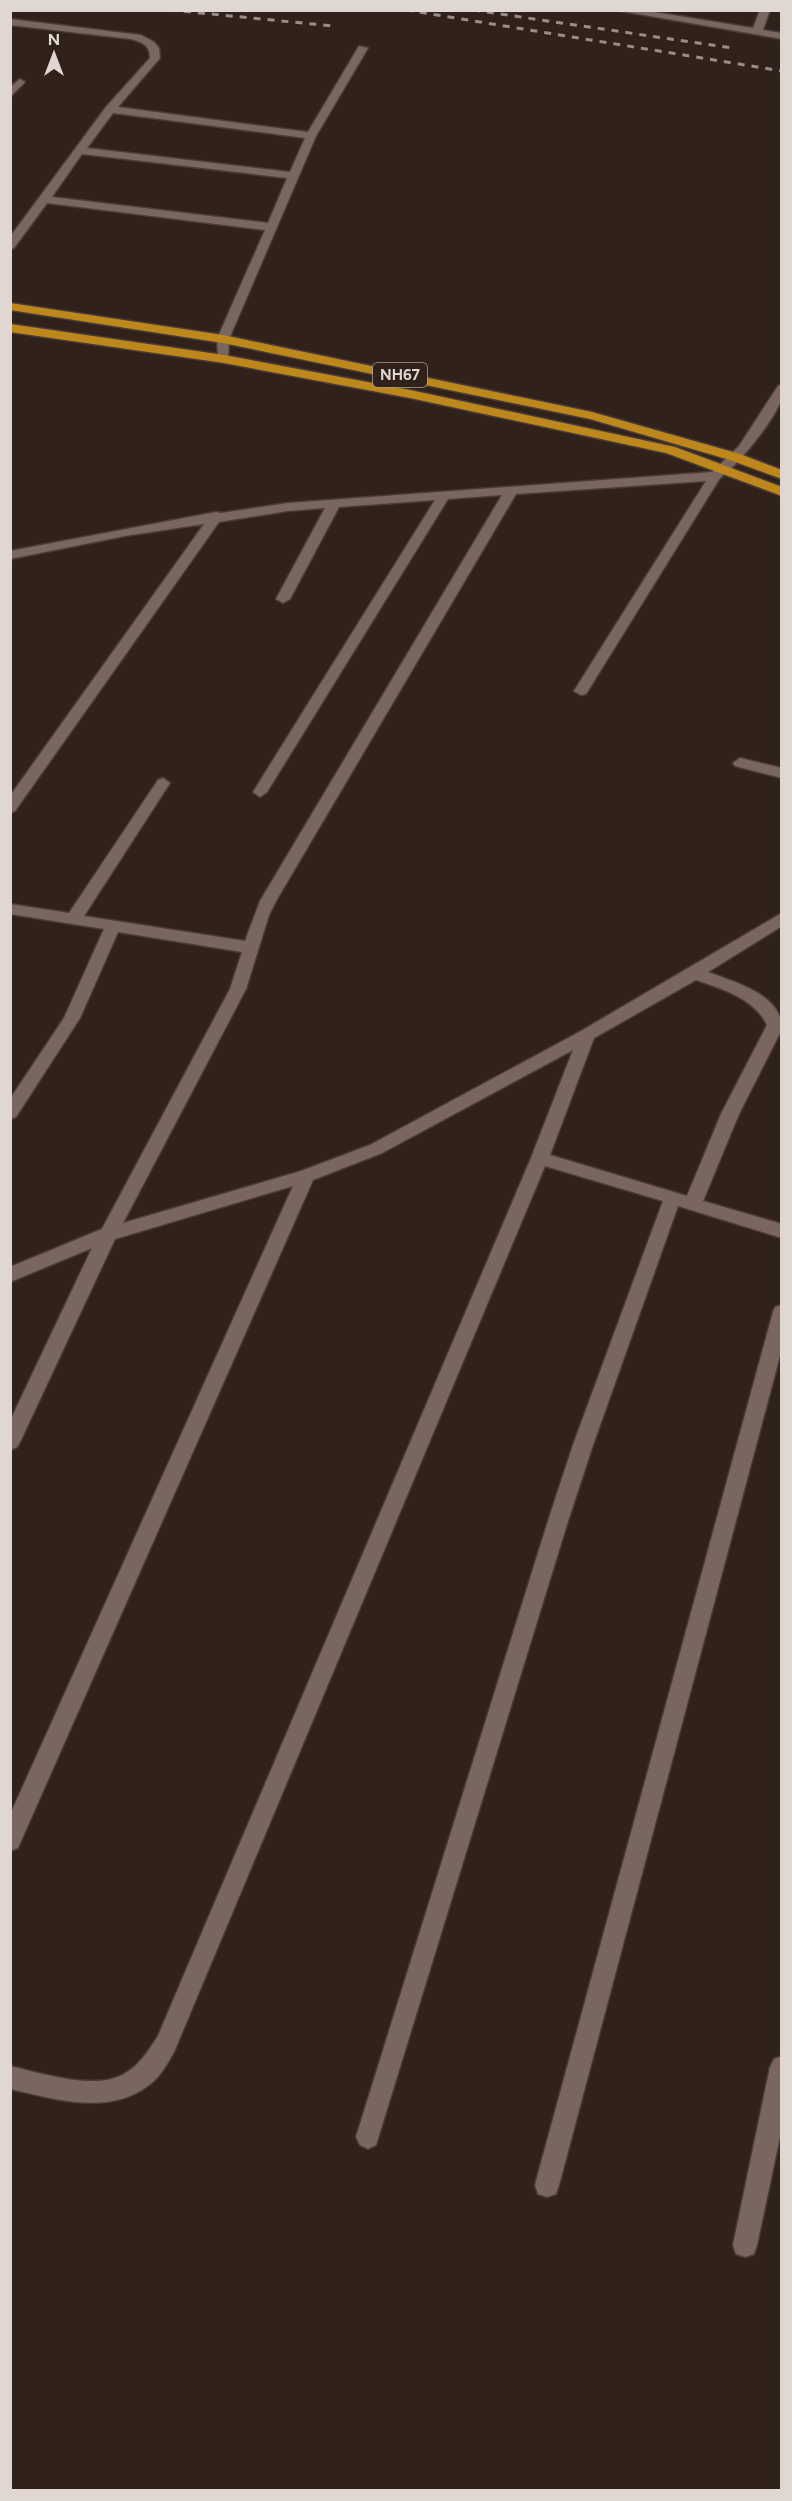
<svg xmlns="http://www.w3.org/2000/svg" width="792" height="2501" font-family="Figtree,sans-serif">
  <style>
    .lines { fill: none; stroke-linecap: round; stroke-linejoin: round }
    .minor-casing { stroke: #483b37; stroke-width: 3 }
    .highway-casing { stroke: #483b37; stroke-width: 3 }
    .minor { fill: #79665f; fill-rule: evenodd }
    .highway { fill: #be871b; fill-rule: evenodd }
    .rail { stroke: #998d89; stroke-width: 3; stroke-dasharray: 7 7; stroke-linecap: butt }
    .labels { text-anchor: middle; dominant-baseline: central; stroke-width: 6; stroke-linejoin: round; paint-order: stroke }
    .shield { fill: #30211b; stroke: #aba09b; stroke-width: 1.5 }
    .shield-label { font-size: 15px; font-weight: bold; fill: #e0d6d2 }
  </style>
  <rect width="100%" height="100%" fill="#30211b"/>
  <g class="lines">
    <defs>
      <path id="minor" d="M615,10H642L753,28L760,10H770L763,30L782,33V39Z
        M10,19L141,35L154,42L159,48L160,58L118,107L308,132L359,46L368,48L316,136L229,339L228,362H220L218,359L217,339L265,230L47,203L14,248L10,249V237L106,107L150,58C150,45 142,42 131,39L10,25ZM113,113L305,138L290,172L87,148ZM82,154L287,178L268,223L52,197Z
        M20,79L25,82L10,97V87Z
        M782,385C782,390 782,396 781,400C774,421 738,465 720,478L586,694L581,695L574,691L706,481L516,494L276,901L269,915L246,989L123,1223L301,1171L370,1145L581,1031L782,913V926L708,972C734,982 782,994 782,1029L739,1114L703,1201L782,1224V1238L678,1206L593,1445L568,1521L376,2145L368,2149L360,2145L356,2137L548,1521L573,1445L663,1201L545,1166L174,2052C169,2061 163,2071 156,2079C115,2118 59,2100 10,2089V2066C41,2073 95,2091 124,2074C140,2065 148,2051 158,2036L531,1158L573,1050L382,1153L313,1180L21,1841L18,1848L10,1851V1815L293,1186L115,1239L20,1442L17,1447L10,1450V1421L92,1248L10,1282V1267L102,1229L230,989L242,952L118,932L80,1018L16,1117L10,1119V1099L64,1018L104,929L10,914V904L69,913L158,780L163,778L170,783L84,916L245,941L260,901L502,495L448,499L267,792L260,797L253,792L435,500L339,507L290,599L283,603L276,599L325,508L288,511L219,522L15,811L10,813V796L204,524L125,536L10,559V551L216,512L221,513L288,503L712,472L739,446L778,386ZM696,980C722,989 754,998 767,1025L721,1114L687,1196L550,1155L594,1038Z
        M740,758L782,768V778L735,766L733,763Z
        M782,1305V1348L559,2185L556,2194L547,2197L538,2194L535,2185L773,1312L775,1307Z
        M782,2056V2127L757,2245L754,2254L745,2257L736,2254L733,2245L770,2067L774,2059Z"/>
      <path id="highway" d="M10,303L223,335L592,412L740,454L782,470V479L730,460L590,419L223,343L10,310Z
        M10,324L224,355L410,390L675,447L782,487V496L666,453L410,398L224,363L10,332Z"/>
    </defs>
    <use href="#minor" class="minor-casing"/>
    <use href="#highway" class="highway-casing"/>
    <use href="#minor" class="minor"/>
    <use href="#highway" class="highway"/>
    <path class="rail" d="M170,10L333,26
      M406,10L782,71
      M473,10L732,48"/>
  </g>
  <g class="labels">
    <rect class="shield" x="373" y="363" width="54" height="24" rx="4.5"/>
    <g class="shield-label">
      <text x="400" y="375">NH67</text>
    </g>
  </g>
  <rect width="792" height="2501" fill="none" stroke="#e0d6d2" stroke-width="24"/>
  <g transform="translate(54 54)" stroke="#30211b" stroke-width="4.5" paint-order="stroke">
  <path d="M0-4.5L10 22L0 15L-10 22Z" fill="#e0d6d2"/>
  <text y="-9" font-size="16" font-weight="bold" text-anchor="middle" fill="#e0d6d2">N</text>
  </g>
</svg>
